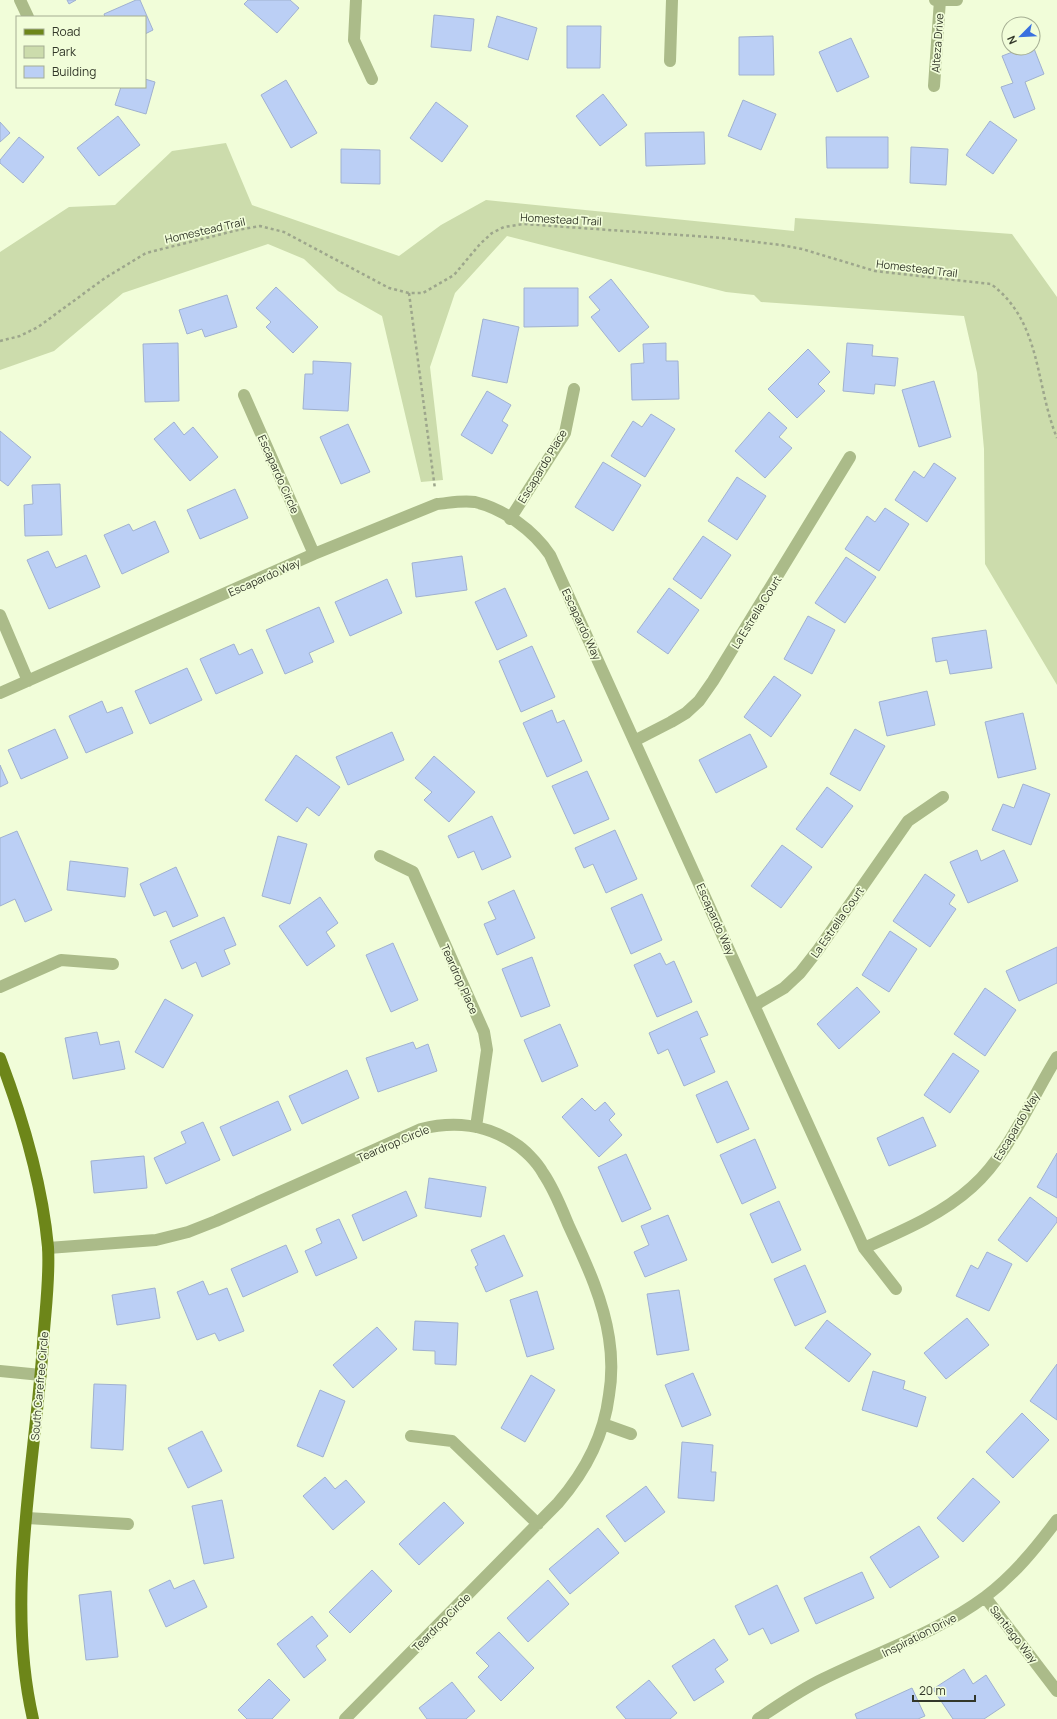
<svg xmlns="http://www.w3.org/2000/svg" width="1057" height="1719" font-family="Manrope,sans-serif">
  <style>
    .green { fill: #ccdcac }
    .building { fill: #bbcff5; stroke: #a0b1d0 }
    .lines { fill: none; stroke-linecap: round; stroke-linejoin: round }
    .path { stroke: #9da68c; stroke-width: 2.5; stroke-dasharray: 3 3; stroke-linecap: butt }
    .minor { stroke: #abbb89; stroke-width: 12 }
    .major { stroke: #6d8619; stroke-width: 12 }
    .labels { text-anchor: middle; dominant-baseline: central; stroke-width: 3.5; stroke-linejoin: round; paint-order: stroke }
    .street-label { font-size: 11px; fill: #323729; stroke: #f1fdd9 }
  </style>
  <rect width="100%" height="100%" fill="#f1fdd9"/>
  <path class="green" d="M226,143L252,205L399,256L441,225L486,200L794,231L795,218L1012,234L1057,297V685L985,564L984,449L977,373L964,316L761,302L754,295L726,292L507,236L455,293L430,367L443,480L421,482L382,316L338,291L304,259L268,244L123,293L54,351L0,370V252L69,207L115,205L172,151Z"/>
  <path class="building" d="M67,0H76L69,4Z
    M136,0H140L153,30L145,34V17H105L104,14Z
    M248,0H290L299,8L277,33L244,4Z
    M434,15L474,19L471,51L431,47Z
    M497,16L537,28L528,60L488,47Z
    M567,26H601L600,68H567Z
    M773,36L774,75H739V37Z
    M851,38L869,77L837,92L819,52Z
    M1033,46L1044,74L1025,82L1035,109L1014,118L1001,87L1013,83L1002,56L1023,48H1033Z
    M145,79L155,82L146,114L115,105L121,87H145Z
    M286,80L317,133L291,148L261,95Z
    M603,94L627,125L600,146L576,116Z
    M743,100L776,114L761,150L728,136Z
    M436,102L468,126L442,162L410,138Z
    M118,116L140,145L99,176L77,148Z
    M990,121L1017,140L993,174L966,155Z
    M0,122L10,133L0,142Z
    M704,132L705,164L646,166L645,133Z
    M19,137L44,157L23,183L0,163V160Z
    M826,137H888V168H827Z
    M911,147L948,149L946,185L910,183Z
    M341,149L380,150V184L341,183Z
    M611,279L649,327L619,352L591,317L600,310L589,297Z
    M276,287L318,327L293,353L266,327L271,322L256,308Z
    M524,288H578V326L524,327Z
    M227,295L237,327L205,337L202,329L187,334L179,310Z
    M483,319L519,327L507,383L472,376Z
    M178,343L179,401L145,402L143,344Z
    M666,343V361H678L679,399L632,400L631,364L644,363L643,344Z
    M847,343L873,345L872,356L898,358L895,386L875,384L874,394L843,391Z
    M808,349L830,372L818,384L825,391L797,418L768,389Z
    M313,361L351,363L348,411L303,409L305,374H313Z
    M934,381L951,437L919,447L902,390Z
    M487,391L511,405L502,421L508,425L492,454L461,435Z
    M769,412L787,428L779,437L792,448L765,478L735,451Z
    M651,414L675,429L645,477L611,456L633,421L642,427Z
    M174,422L184,435L193,427L218,457L190,481L154,439Z
    M348,424L370,472L341,484L320,437Z
    M0,431L31,457L8,486L0,480Z
    M603,462L641,485L613,531L575,507Z
    M934,463L956,478L927,522L895,500L914,471L924,478Z
    M737,477L766,496L737,540L708,521Z
    M60,484L62,535L25,536L24,505L33,504L32,485Z
    M235,489L248,518L200,539L187,510Z
    M885,508L909,524L879,571L845,549L867,516L875,522Z
    M155,521L169,552L122,574L104,535L129,524L133,531Z
    M703,536L731,555L701,599L673,579Z
    M48,551L56,568L86,555L100,587L49,609L27,560Z
    M462,556L467,590L416,597L412,563Z
    M846,557L876,577L845,623L815,603Z
    M387,579L402,613L350,636L335,602Z
    M505,588L527,636L497,650L475,602Z
    M669,588L699,610L668,654L637,632Z
    M319,607L334,642L309,653L313,662L285,674L266,630Z
    M808,616L835,630L812,674L784,659Z
    M986,630L992,668L950,674L947,660L936,662L932,638Z
    M234,644L239,655L252,649L263,673L216,694L200,659Z
    M532,646L555,697L521,712L499,661Z
    M187,668L202,700L150,724L135,691Z
    M774,676L801,695L771,737L744,717Z
    M927,691L935,725L887,736L879,702Z
    M102,701L107,713L122,707L133,733L86,753L69,716Z
    M552,710L557,723L564,720L582,761L547,777L523,723Z
    M1023,713L1036,769L998,778L985,722Z
    M55,729L68,758L21,779L8,750Z
    M855,729L885,746L860,791L830,774Z
    M392,732L404,760L348,785L336,757Z
    M750,734L767,767L716,793L699,760Z
    M296,755L340,787L319,816L307,807L297,822L265,800Z
    M434,756L475,792L449,822L424,800L432,792L415,778Z
    M0,765L8,783L0,787Z
    M587,771L609,819L574,834L552,786Z
    M1023,784L1050,794L1031,845L992,830L1003,804L1014,808Z
    M827,787L853,806L822,848L796,829Z
    M492,816L511,857L482,870L474,851L458,858L448,836Z
    M615,830L637,879L606,893L593,864L584,868L575,848Z
    M17,831L52,910L25,922L15,899L0,906V838Z
    M278,836L307,844L290,904L262,896Z
    M782,845L812,867L781,908L751,886Z
    M977,850L981,861L1004,850L1018,881L968,903L950,862Z
    M70,861L128,868L125,897L67,890Z
    M176,867L198,916L173,927L166,911L154,916L140,884Z
    M925,874L955,895L949,904L956,909L930,947L893,921Z
    M514,890L535,938L497,955L484,924L496,919L488,902Z
    M642,894L662,940L631,954L611,908Z
    M320,897L338,923L326,932L335,946L307,966L279,926Z
    M224,917L236,945L224,950L230,964L202,977L196,962L182,969L170,941Z
    M890,931L917,949L889,992L862,975Z
    M393,943L418,1000L391,1012L366,955Z
    M1057,947V983L1019,1001L1006,971Z
    M660,953L666,965L674,961L692,1002L657,1017L634,965Z
    M532,957L550,1006L521,1017L502,969Z
    M857,987L880,1012L839,1049L817,1024Z
    M985,988L1016,1010L985,1056L954,1034Z
    M165,999L193,1015L163,1068L135,1052Z
    M697,1011L708,1035L700,1038L715,1072L684,1086L668,1049L658,1054L649,1033Z
    M560,1024L578,1066L542,1082L524,1040Z
    M97,1032L100,1045L119,1041L125,1069L73,1079L65,1038Z
    M413,1042L416,1049L428,1044L437,1071L378,1092L366,1058Z
    M953,1053L979,1071L950,1113L924,1095Z
    M347,1070L359,1098L302,1124L289,1096Z
    M727,1081L749,1129L717,1143L696,1095Z
    M582,1098L595,1111L605,1102L615,1114L609,1120L622,1135L599,1157L562,1117Z
    M278,1101L291,1130L233,1156L220,1127Z
    M923,1117L936,1146L889,1166L877,1138Z
    M203,1122L220,1160L166,1184L154,1158L186,1143L181,1132Z
    M755,1139L776,1188L742,1204L720,1155Z
    M1057,1153V1198L1037,1187Z
    M626,1154L651,1209L622,1222L598,1167Z
    M144,1156L147,1188L94,1193L91,1161Z
    M429,1178L486,1187L481,1217L425,1208Z
    M406,1191L417,1216L363,1241L352,1215Z
    M1030,1197L1057,1218V1222L1027,1262L998,1240Z
    M779,1201L801,1250L772,1263L750,1214Z
    M668,1215L687,1260L645,1277L634,1252L649,1245L641,1226Z
    M339,1219L357,1258L316,1276L305,1251L322,1243L316,1229Z
    M504,1235L523,1276L486,1292L475,1267L478,1265L471,1250Z
    M286,1245L298,1272L243,1297L231,1269Z
    M987,1252L1012,1264L989,1311L956,1296L971,1265L978,1269Z
    M805,1265L826,1312L795,1326L774,1279Z
    M203,1281L209,1295L227,1288L244,1331L219,1341L215,1333L197,1340L177,1292Z
    M155,1288L160,1318L117,1325L112,1295Z
    M679,1290L689,1350L657,1355L647,1294Z
    M537,1291L554,1349L527,1357L510,1300Z
    M967,1318L989,1345L946,1379L924,1353Z
    M827,1320L871,1354L849,1382L805,1348Z
    M415,1321L458,1323L456,1365L435,1364V1351L413,1350Z
    M377,1327L397,1349L353,1388L333,1365Z
    M1057,1364V1420L1030,1401Z
    M873,1371L905,1381L903,1389L926,1397L917,1427L862,1410Z
    M693,1373L711,1415L682,1427L665,1385Z
    M531,1375L555,1390L525,1442L501,1428Z
    M94,1384L126,1385L123,1450L91,1448Z
    M320,1390L345,1401L323,1457L297,1446Z
    M1022,1413L1049,1440L1013,1478L986,1452Z
    M202,1431L222,1471L188,1488L168,1448Z
    M682,1442L713,1445L711,1472H716L714,1501L678,1498Z
    M325,1477L335,1489L346,1480L365,1502L333,1530L303,1496Z
    M973,1478L1000,1502L963,1542L937,1518Z
    M646,1486L665,1512L625,1542L606,1516Z
    M222,1500L234,1558L204,1564L192,1506Z
    M444,1502L464,1523L419,1565L399,1544Z
    M919,1526L939,1557L890,1588L870,1557Z
    M598,1528L619,1553L570,1594L549,1569Z
    M372,1570L392,1591L350,1633L329,1612Z
    M862,1572L874,1598L816,1624L804,1598Z
    M170,1580L174,1589L194,1580L207,1607L166,1627L149,1590Z
    M548,1580L569,1604L528,1642L507,1618Z
    M777,1585L799,1631L771,1644L763,1628L749,1635L735,1606Z
    M111,1591L118,1657L86,1660L79,1595Z
    M312,1616L328,1636L316,1646L326,1660L304,1678L277,1644Z
    M499,1632L534,1668L501,1701L478,1677L489,1666L476,1653Z
    M714,1639L728,1660L715,1669L724,1682L694,1701L672,1666Z
    M964,1669L973,1684L986,1675L1005,1705L984,1719H953L933,1689Z
    M269,1679L290,1700L272,1719H247L238,1710Z
    M649,1680L677,1713L670,1719H626L616,1707Z
    M452,1682L475,1711L466,1719H427L419,1708Z
    M912,1688L925,1716L918,1719H857L855,1714Z"/>
  <g class="lines">
    <path class="path" d="M409,293L435,489
      M0,341L20,336L38,327L105,278L146,253L238,230L260,226L284,232L389,288L409,293H423L454,275L480,244L492,233L504,227L524,224L723,238L781,245L802,249L875,271L991,284C1042,322 1035,385 1057,438"/>
    <path class="minor" d="M20,0L28,17
      M356,0L354,40L372,79
      M935,0H957
      M670,61L672,0
      M934,86L940,0
      M244,395L314,554
      M510,519L565,433L574,389
      M0,615L28,681
      M0,693L314,554L437,504C449,503 462,500 475,502C504,509 533,530 550,555L864,1248L896,1289
      M636,740L671,722L686,713L699,701L713,681L850,457
      M380,856L413,872L484,1032L487,1050L476,1127
      M0,987L61,960L113,964
      M755,1005L784,988L800,973L818,950L908,821L943,797
      M48,1248L156,1240L188,1232L216,1221L421,1129C453,1121 486,1124 514,1143C524,1149 537,1162 543,1173C554,1189 561,1207 568,1224C585,1261 603,1298 609,1338C612,1357 612,1377 609,1395C604,1436 584,1473 558,1503L345,1719
      M864,1248C902,1231 941,1215 972,1187C1009,1154 1031,1099 1057,1057
      M0,1371L41,1375
      M603,1424L631,1434
      M411,1436L452,1441L538,1524
      M27,1518L128,1524
      M985,1597L1057,1691
      M758,1719C779,1705 800,1690 823,1679C877,1652 935,1634 985,1597C1014,1575 1035,1549 1057,1520"/>
    <path class="major" d="M0,1058C23,1119 42,1182 48,1247C50,1279 45,1312 43,1344C35,1466 5,1599 33,1719"/>
  </g>
  <g class="labels">
    <g class="street-label">
      <text transform="translate(937 43) rotate(-86)">Alteza Drive</text>
      <text transform="translate(561 219) rotate(3)">Homestead Trail</text>
      <text transform="translate(205 230) rotate(-13)">Homestead Trail</text>
      <text transform="translate(917 268) rotate(7)">Homestead Trail</text>
      <text transform="translate(542 466) rotate(-59)">Escapardo Place</text>
      <text transform="translate(279 474) rotate(66)">Escapardo Circle</text>
      <text transform="translate(264 577) rotate(-24)">Escapardo Way</text>
      <text transform="translate(756 612) rotate(-58)">La Estrella Court</text>
      <text transform="translate(582 624) rotate(65)">Escapardo Way</text>
      <text transform="translate(716 919) rotate(66)">Escapardo Way</text>
      <text transform="translate(837 922) rotate(-55)">La Estrella Court</text>
      <text transform="translate(460 979) rotate(66)">Teardrop Place</text>
      <text transform="translate(1016 1126) rotate(-59)">Escapardo Way</text>
      <text transform="translate(393 1143) rotate(-23)">Teardrop Circle</text>
      <text transform="translate(39 1386) rotate(-85)">South Carefree Circle</text>
      <text transform="translate(441 1622) rotate(-45)">Teardrop Circle</text>
      <text transform="translate(1014 1634) rotate(52)">Santiago Way</text>
      <text transform="translate(919 1635) rotate(-27)">Inspiration Drive</text>
    </g>
  </g>
  <rect x="16" y="16" width="130" height="72" fill="#f1fdd9" stroke="#a5ae93"/>
  <rect x="24" y="29" width="20" height="6" fill="#6d8619" stroke="#a5ae93"/>
  <text x="52" y="36" font-size="12" fill="#323729">Road</text>
  <rect x="24" y="46" width="20" height="12" fill="#ccdcac" stroke="#a5ae93"/>
  <text x="52" y="56" font-size="12" fill="#323729">Park</text>
  <rect x="24" y="66" width="20" height="12" fill="#bbcff5" stroke="#a5ae93"/>
  <text x="52" y="76" font-size="12" fill="#323729">Building</text>
  <g transform="translate(1021 36) rotate(246)"><circle r="19" fill="#f1fdd9" stroke="#a5ae93"/>
  <path d="M0-3L7 15L0 10L-7 15Z" fill="#3970df"/>
  <text y="-6" font-size="11" font-weight="bold" text-anchor="middle" fill="#323729">N</text>
  </g>
  <path d="M913 1695v6h62v-6" fill="none" stroke="#323729" stroke-width="2"/>
  <text x="919" y="1695" font-size="12" fill="#323729" stroke="#f1fdd9" stroke-width="3" paint-order="stroke">20 m</text>
</svg>
